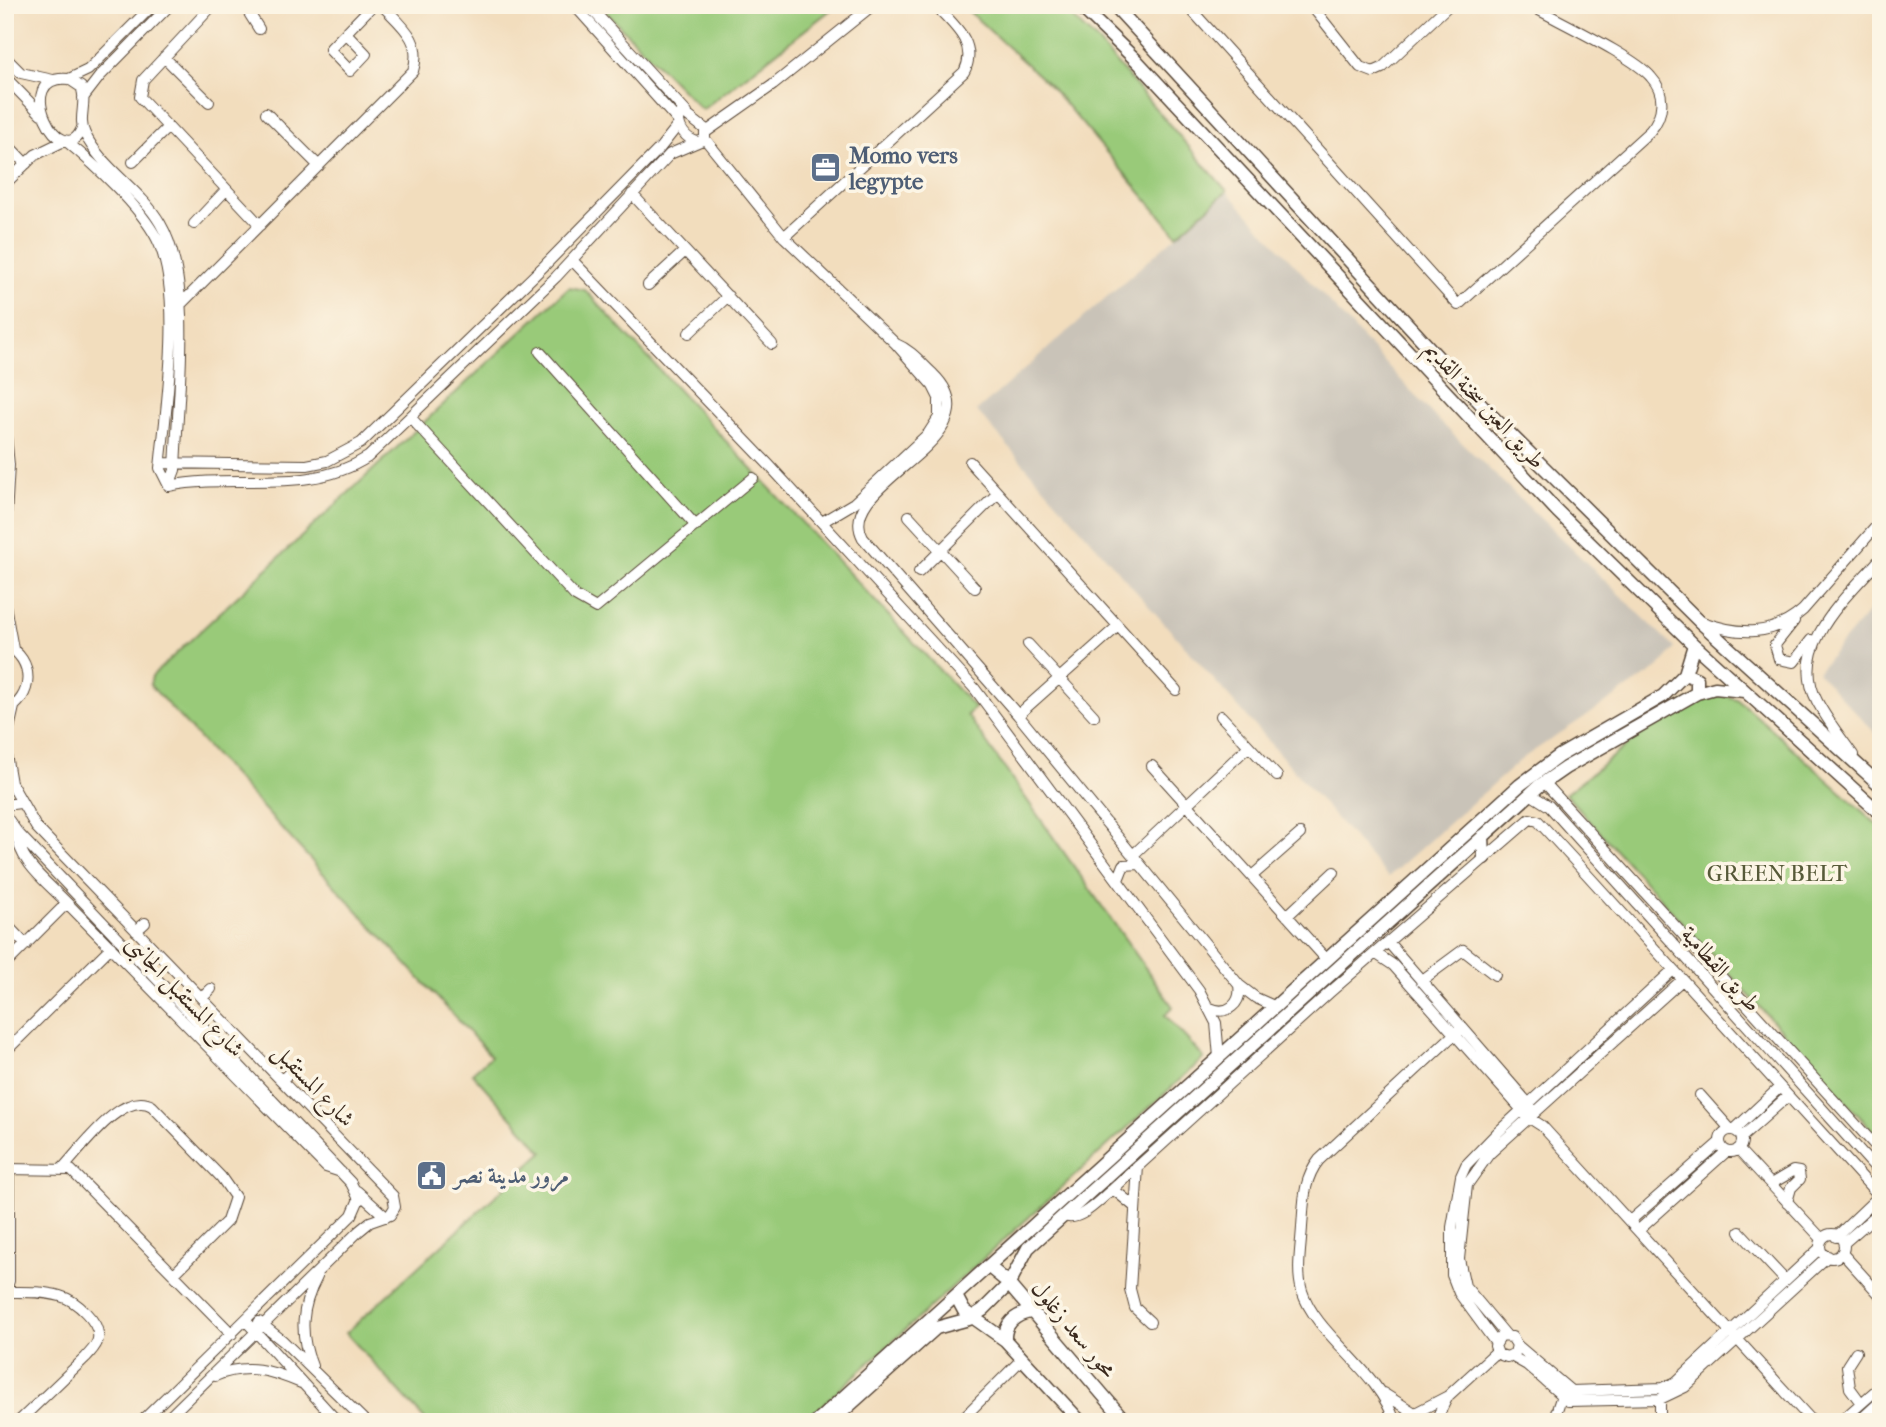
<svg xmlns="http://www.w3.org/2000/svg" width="1886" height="1427" font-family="'IM FELL French Canon',Amiri,serif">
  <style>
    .industrial { fill: #c9c3b8 }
    .green { fill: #99ca79; stroke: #6a7a4c; stroke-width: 2 }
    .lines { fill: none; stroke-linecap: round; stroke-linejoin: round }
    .minor-casing { stroke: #564536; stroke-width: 12 }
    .major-casing { stroke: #564536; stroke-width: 15 }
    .minor { stroke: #fff; stroke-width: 10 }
    .major { stroke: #fff; stroke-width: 12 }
    .labels { text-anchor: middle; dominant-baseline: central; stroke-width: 7; stroke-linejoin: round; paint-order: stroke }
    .service-label { font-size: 23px; font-weight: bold; fill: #4e5e75; stroke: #fcf5e5; text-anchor: start }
    .street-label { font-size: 23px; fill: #3b2a1e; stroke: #fcf5e5 }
    .park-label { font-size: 23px; fill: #575a39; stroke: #fcf5e5 }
  </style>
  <rect width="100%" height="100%" fill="#fcf5e5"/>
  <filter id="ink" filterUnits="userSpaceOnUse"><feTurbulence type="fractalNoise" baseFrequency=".0143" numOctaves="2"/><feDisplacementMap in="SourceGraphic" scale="14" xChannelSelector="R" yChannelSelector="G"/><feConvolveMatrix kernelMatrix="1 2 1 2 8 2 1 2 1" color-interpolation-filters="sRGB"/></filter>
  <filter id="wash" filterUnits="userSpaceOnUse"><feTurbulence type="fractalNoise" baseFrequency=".00686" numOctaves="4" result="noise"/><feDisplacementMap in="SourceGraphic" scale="28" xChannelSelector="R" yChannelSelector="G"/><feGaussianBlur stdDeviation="1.57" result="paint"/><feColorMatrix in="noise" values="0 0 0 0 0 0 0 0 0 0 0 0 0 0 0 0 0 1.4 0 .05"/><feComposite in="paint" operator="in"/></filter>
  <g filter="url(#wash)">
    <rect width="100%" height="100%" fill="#f2ddbd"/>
    <path class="industrial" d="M1227,191L1434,416L1675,648L1658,668L1523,758L1388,877L977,411Z
      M1881,597V739L1817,672Z"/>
    <path class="green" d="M599,5H837L702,110Z
      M962,5H1059L1098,42L1227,191L1177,235L1050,86Z
      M569,287L585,290L975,708L967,715L1173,1007L1165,1015L1204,1058L804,1422H427L346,1333L543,1152L472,1073L491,1056L150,685L152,676Z
      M1724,695L1736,699L1750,710L1881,828V1140L1565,794L1678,705L1696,698Z"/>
  </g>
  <g filter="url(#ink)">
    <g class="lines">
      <defs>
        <path id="minor" d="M213,5L143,80L140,97L260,225
          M244,5L259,29
          M574,5L679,122
          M588,5L687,113
          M1187,5L1458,305L1650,131C1664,115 1666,93 1651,77C1635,57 1556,20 1530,5
          M1311,5L1360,67L1373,72L1382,68L1449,5
          M346,33L366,54L350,71L330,50V49L373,5
          M5,57L21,73L53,80
          M164,57L209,102
          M5,77L41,114
          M69,79L88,70L153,5
          M83,98L100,76L170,5
          M266,113L319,166
          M82,128C63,176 8,73 69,79L81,87C88,102 77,118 85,134C102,169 140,189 160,223C195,282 177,401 175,470L169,486
          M706,132L773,85L873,5
          M705,139L784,237L896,344L933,386L939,398V417L928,434L854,503L822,522
          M66,141C95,165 140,206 157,239C184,293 166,407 160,468L169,486
          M5,142L26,164
          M133,162L167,128
          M5,184L35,155L64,141
          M632,194L772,344
          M194,224L226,190
          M784,237L964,72C979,44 953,24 935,5
          M572,260L769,465L975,689L1199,990L1216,1023L1219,1057
          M648,285L685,251
          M182,303L413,71C423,40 402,26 382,5
          M689,333L728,296
          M896,344C911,350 921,363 933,374C1001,440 832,482 863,538L1018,715L1239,985L1256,998L1276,1007
          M540,352L696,526
          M411,418L575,596L596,608L753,478
          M5,426L9,465L5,534
          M970,462L1176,690
          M161,463L307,465L327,461L361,443L545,265L660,148L679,124
          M169,486C236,472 308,496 368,457L556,277L670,154L705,139V129L683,112L679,115C678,128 685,138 697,142
          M909,516L975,588
          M919,572L998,493
          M5,605L13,649
          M1794,621L1775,645L1779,659L1794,662L1811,640
          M1702,622C1738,635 1773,637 1803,610L1881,521
          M1028,644L1094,716
          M5,645C36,659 34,698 5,712
          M1018,715L1118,626
          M1221,716L1277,776
          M5,746L14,707
          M5,749L11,783L36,827L393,1196L395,1207L390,1215L370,1222L359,1231L164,1422
          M1853,755C1841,738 1827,720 1817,701C1788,645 1848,596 1881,558
          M1152,766L1327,960
          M1544,782L1881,1152
          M1530,794L1549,806L1881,1174
          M5,805L20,803
          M5,815L17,832L351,1183L359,1199L352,1215L141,1422
          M17,832C17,861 49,884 67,903L326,1167L341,1172
          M1133,855L1249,746
          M1252,876L1300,834
          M1118,880L1124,865L1140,864
          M1287,916L1334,872
          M5,923L26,945
          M136,931L145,923
          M1388,942L1534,1110
          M1375,953L1393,965L1528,1117L1542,1126L1813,1422
          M5,965L67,903
          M1421,981L1463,950L1495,975
          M202,998L211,989
          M1210,1008C1227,1016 1242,1004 1239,985
          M5,1052L111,947
          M282,1080L291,1071
          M1700,1095L1731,1130
          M1720 1141a11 11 0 1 1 22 0a11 11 0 1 1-22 0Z
          M1734,1130L1780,1087
          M1742,1137L1788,1096
          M1738,1149L1822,1239
          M1138,1166L1130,1289L1135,1308L1150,1322
          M63,1168C82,1148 123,1089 152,1106L221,1177L235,1197L227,1221L174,1274
          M6,1169L71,1170L232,1334
          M9,1169V1281L5,1292C23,1292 42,1291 60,1296C75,1300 101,1322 98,1339C97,1346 91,1351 86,1357L18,1422
          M1771,1184L1793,1171L1799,1172L1800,1179L1791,1188L1787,1202
          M1113,1189L1135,1207
          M357,1191L386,1217
          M1064,1216C1080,1223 1100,1199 1113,1189L1329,993L1530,819L1538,821L1573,859L1881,1198
          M1631,1220L1720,1142
          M1640,1229L1727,1151
          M1740,1232L1785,1280
          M1820 1246a12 12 0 1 1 24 0a12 12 0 1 1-24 0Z
          M1836,1237L1879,1196
          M1845,1242L1881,1211
          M1842,1253L1881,1296
          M246,1321L338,1422
          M259,1322L283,1341L366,1422
          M1506,1335L1465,1286L1459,1259L1467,1185L1489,1154L1682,980
          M1495,1342L1459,1293L1452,1275V1227L1461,1176L1466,1165L1497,1133L1673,970
          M1517,1345L1515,1353L1507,1357L1498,1354L1495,1346L1501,1336L1512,1337L1517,1345L1571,1391L1663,1388L1676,1382L1818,1250
          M1856,1352L1847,1366L1850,1388L1861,1403
          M1511,1356L1527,1365L1568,1401L1660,1399L1685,1387L1828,1256
          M312,1366C299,1334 301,1307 317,1277
          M215,1376C247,1363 271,1370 301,1383
          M1383,1393L1413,1412
          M1417,1412L1448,1396L1496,1352
          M959,1422L1022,1359
          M1395,1422C1378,1369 1316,1336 1302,1291C1296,1271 1301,1247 1302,1227C1304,1202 1303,1180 1319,1160L1462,1027
          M1398,1422L1413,1412L1422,1414L1430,1422
          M1435,1422L1448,1396
          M1553,1422L1561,1398
          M1660,1422V1399
          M1840,1422L1881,1386
          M1858,1422L1881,1401"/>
        <path id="major" d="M1079,5L1137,61L1557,511L1694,645L1881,814
          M1114,5L1493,417L1699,621L1881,786
          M1685,674L1697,679V693
          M1483,836L1484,858
          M988,1266L1005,1280L1126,1422
          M956,1296L964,1311L1005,1340L1081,1422
          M1005,1340C1004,1324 1015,1315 1030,1312
          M816,1422L1520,785L1559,756L1663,696L1685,674L1694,645
          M831,1422L936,1328L969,1319L983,1310L1009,1284L1028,1248L1539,786L1565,768L1697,693L1715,688L1744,691"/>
      </defs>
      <use href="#minor" class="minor-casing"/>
      <use href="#major" class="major-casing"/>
      <use href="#minor" class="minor"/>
      <use href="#major" class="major"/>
    </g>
  </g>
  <defs>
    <symbol id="office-square" viewBox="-11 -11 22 22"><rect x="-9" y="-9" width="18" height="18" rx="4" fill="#5c6f8a" stroke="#fcf5e5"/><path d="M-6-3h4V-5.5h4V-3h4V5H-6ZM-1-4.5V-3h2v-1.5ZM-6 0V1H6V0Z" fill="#fff"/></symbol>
    <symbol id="civic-square" viewBox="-11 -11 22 22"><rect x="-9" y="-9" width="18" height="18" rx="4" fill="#5c6f8a" stroke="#fcf5e5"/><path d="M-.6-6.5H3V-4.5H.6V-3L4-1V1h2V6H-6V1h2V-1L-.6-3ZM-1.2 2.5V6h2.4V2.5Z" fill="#fff"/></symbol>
  </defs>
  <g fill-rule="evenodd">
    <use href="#office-square" x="808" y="150" width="35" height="35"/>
    <use href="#civic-square" x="414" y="1158" width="35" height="35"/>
  </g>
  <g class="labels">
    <g class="service-label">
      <text x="849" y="155">Momo vers<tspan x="849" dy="26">legypte</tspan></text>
      <text x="454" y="1175">مرور مدينة نصر</text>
    </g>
    <g class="street-label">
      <text transform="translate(1485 405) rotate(47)">طريق العين سخنة القديم</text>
      <text transform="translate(1721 969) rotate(48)">طريق القطامية</text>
      <text transform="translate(185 996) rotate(46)">شارع المستقبل الجانبى</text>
      <text transform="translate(314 1085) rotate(46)">شارع المستقبل</text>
      <text transform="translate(1074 1329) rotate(50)">محور سعد زغلول</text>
    </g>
    <g class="park-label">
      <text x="1777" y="873">GREEN BELT</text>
    </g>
  </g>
  <rect width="1886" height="1427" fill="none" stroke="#fcf5e5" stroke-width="28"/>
</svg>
